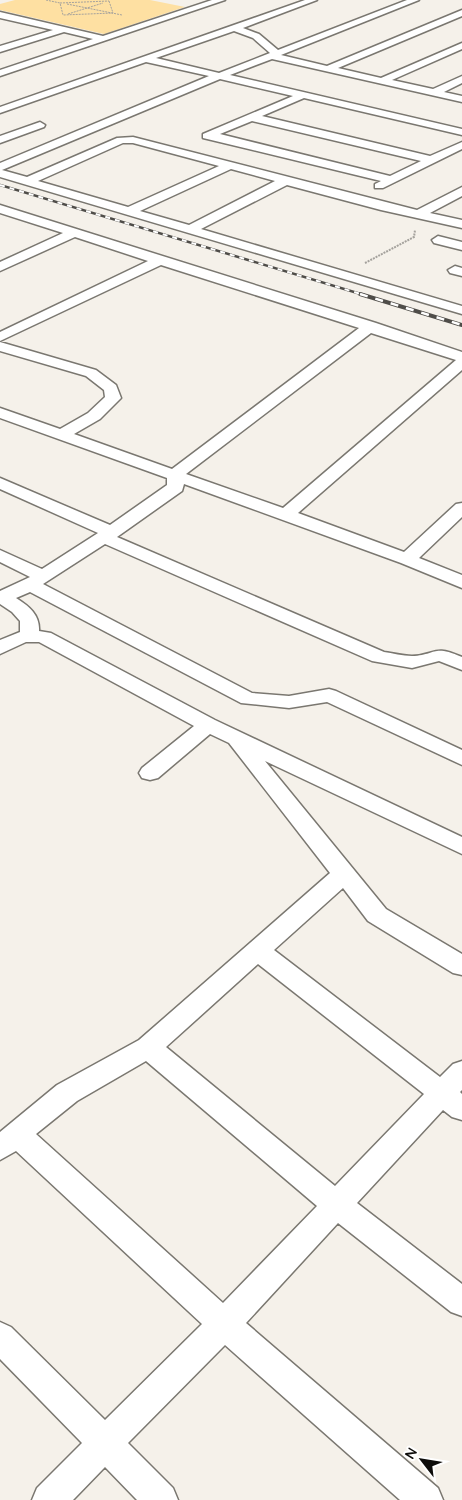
<svg xmlns="http://www.w3.org/2000/svg" width="462" height="1500" font-family="Quicksand,sans-serif">
  <style>
    .green { fill: #fee0a2 }
    .lines { fill: none; stroke-linecap: round; stroke-linejoin: round }
    .street-casing { stroke: #7a7770; stroke-width: 3 }
    .path-far1 { stroke: #a5a29d; stroke-width: 1; stroke-dasharray: 2 1; stroke-linecap: butt }
    .path { stroke: #a5a29d; stroke-width: 2; stroke-dasharray: 2 1; stroke-linecap: butt }
    .street { fill: #fff; fill-rule: evenodd }
    .rail-far1-casing { stroke: #4f4d49; stroke-width: 2.5 }
    .rail-casing { stroke: #4f4d49; stroke-width: 4 }
    .rail-far1 { stroke: #fff; stroke-width: 2; stroke-dasharray: 5; stroke-linecap: butt }
    .rail { stroke: #fff; stroke-width: 2.5; stroke-dasharray: 8; stroke-linecap: butt }
  </style>
  <rect width="100%" height="100%" fill="#f5f1ea"/>
  <path class="green" d="M15,0H150L185,7L104,34L0,10V4Z"/>
  <g class="lines">
    <defs>
      <path id="street" d="M212,0H225L0,76V70L93,39L64,32L0,52V46L53,30L0,18V12L103,36Z
        M305,0H317L243,28L259,34L278,50L407,0H419L281,55L327,66L462,10V16L338,68L381,78L462,43V49L392,80L433,89L462,76V83L444,92L462,96V102L272,59L230,75L462,129V135L304,98L262,116L430,156L462,142V149L383,188H375V184L381,181L203,138V134L293,96L220,79L2,170L27,177L117,138L133,137L417,210L462,187V196L430,213L462,220V228L381,210L287,185L201,229L462,306V314L0,177V163L209,76L146,62L0,113V107ZM234,31L253,38L270,53L219,73L156,58ZM252,121L421,161L390,176L220,134ZM123,143H133L219,166L128,207L38,181ZM231,169L275,181L189,225L140,211Z
        M40,122L45,125L44,127L0,143V136Z
        M0,205L376,323L462,352V370L298,513L404,552L456,504L462,503V517L419,558L462,575V588L401,563L184,484L182,491L117,537L384,652C392,653 403,656 412,656C437,655 432,644 462,657V670L439,661L412,668L372,661L105,544L43,584L252,693L289,696L329,689L336,691L462,750V765L327,702L289,708L241,703L30,592L16,598C29,606 40,615 39,631L51,633L215,720L462,837V854L265,761L386,909L462,954V975L453,973L368,921L343,888L274,950L440,1077L453,1064L462,1061V1090L460,1092L462,1094V1120L452,1117L443,1110L357,1203L462,1284V1316L451,1312L338,1223L246,1323L438,1488L443,1500H400L225,1345L128,1443L173,1488L178,1500H137L105,1467L73,1500H32L37,1488L82,1443L0,1359V1322L11,1327L105,1420L202,1324L16,1151L0,1160V1132L57,1085L139,1040L330,873L229,743L210,734L158,778L150,780L142,778L139,773L142,768L194,726L39,642H26L0,654V640L20,632V621L12,612L0,604V591L30,577L0,562V550L42,569L98,533L0,489V478L110,525L167,485V478L0,418V408L60,429L88,413L105,397L104,390L86,376L0,351V342L96,370L116,385L121,398L100,419L74,434L172,469L359,328L161,265L0,341V332L148,261L75,237L0,271V262L63,233L0,213ZM371,333L456,360L283,508L186,474ZM258,964L424,1094L335,1186L166,1047ZM146,1061L317,1206L223,1303L36,1134L77,1101Z
        M438,236L462,242V250L434,243L432,240Z
        M455,266L462,268V276L450,273L448,270Z"/>
    </defs>
    <use href="#street" class="street-casing"/>
    <path class="path-far1" d="M46,0L60,3
      M109,1L113,13L63,15L60,3Z
      M67,4L122,15
      M68,14L103,3"/>
    <path class="path" d="M365,263L414,237L415,230"/>
    <use href="#street" class="street"/>
    <defs>
      <path id="rail-far1" d="M0,185L364,295"/>
      <path id="rail" d="M360,294L462,325"/>
    </defs>
    <use href="#rail-far1" class="rail-far1-casing"/>
    <use href="#rail" class="rail-casing"/>
    <use href="#rail-far1" class="rail-far1"/>
    <use href="#rail" class="rail"/>
  </g>
  <g transform="translate(422 1460) rotate(301)" stroke="#ffffff" stroke-width="4" paint-order="stroke">
  <path d="M0-4L9 19L0 12L-9 19Z" fill="#0d0c0a"/>
  <text y="-8" font-size="14" font-weight="bold" text-anchor="middle" fill="#0d0c0a">N</text>
  </g>
</svg>
